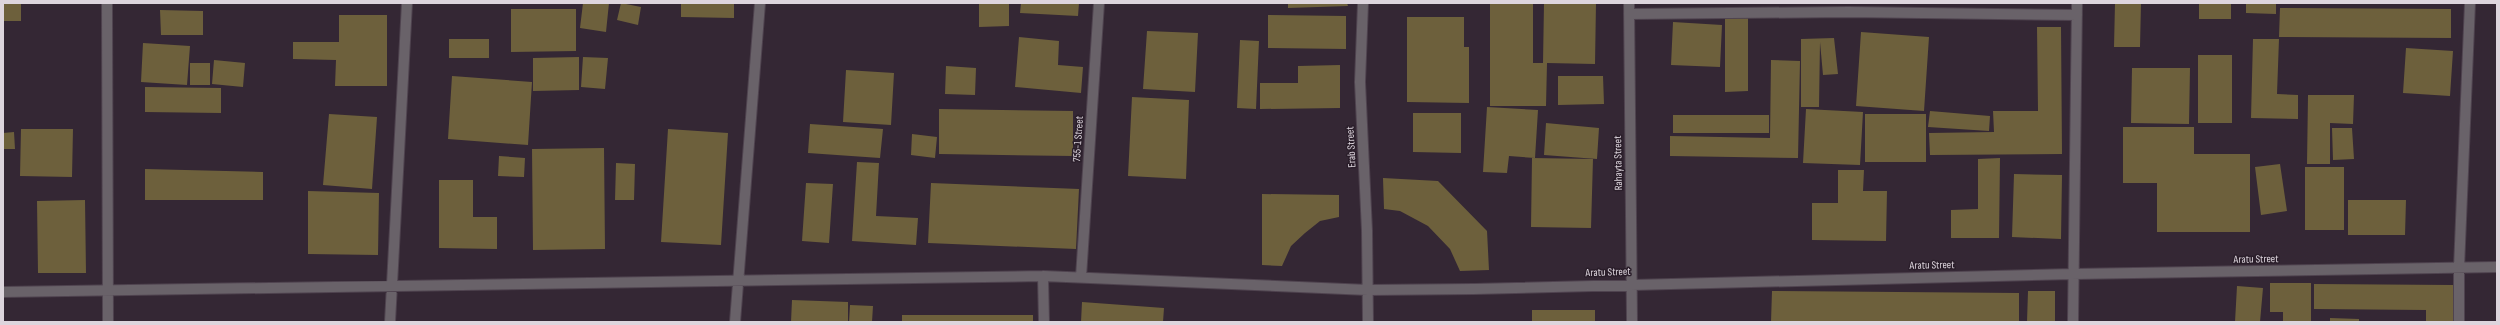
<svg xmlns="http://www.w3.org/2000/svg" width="2500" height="325" font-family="'Sofia Sans Condensed',sans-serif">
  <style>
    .building { fill: #6d603c }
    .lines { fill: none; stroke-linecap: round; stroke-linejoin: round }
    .minor-casing { stroke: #4f434f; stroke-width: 12 }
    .minor { stroke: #696269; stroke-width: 10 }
    .labels { text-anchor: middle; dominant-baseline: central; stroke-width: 3; stroke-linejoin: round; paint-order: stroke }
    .street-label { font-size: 11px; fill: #ddd5dd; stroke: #2a1e2a }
  </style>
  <rect width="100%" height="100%" fill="#342734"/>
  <path class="building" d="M3,3H21V21H3Z
    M583,3H609L606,32L580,28Z
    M621,3L641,7L638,25L617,20Z
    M681,3H734V18L681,17Z
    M1021,3H1079L1078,16L1020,13Z
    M1288,3H1347L1348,6L1288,8Z
    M1490,3H1533V63H1543L1544,3H1596L1595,64L1547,63L1546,106H1490Z
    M2115,3H2141L2140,47H2114Z
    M2199,3H2231V19H2199Z
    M2246,3H2276V14L2246,13Z
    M979,4H1009V26L979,27Z
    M2280,8L2451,9V38L2279,37Z
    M511,9H576V51L511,52Z
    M1725,9H1748V91L1725,92Z
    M160,10L203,11V35H161Z
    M339,15H387V86H335L336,60L293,59V42H339Z
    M1268,15L1346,16V49L1268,48Z
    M1407,17H1464V47H1469V103L1407,102Z
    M1673,22L1722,25L1720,67L1671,65Z
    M2037,27H2061L2062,154L1930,155L1929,133L1994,132L1993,111H2038Z
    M1147,31L1198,33L1195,92L1143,89Z
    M1861,32L1929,37L1924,111L1856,106Z
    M1019,37L1059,41L1058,65L1083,67L1081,93L1015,87Z
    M1834,38L1838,74L1823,75L1820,42L1819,107H1801V39Z
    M449,39H489V58H449Z
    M2253,39H2279L2277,94L2298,95V119L2251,118Z
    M1240,40L1259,41L1256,109L1237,108Z
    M143,43L190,46L187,85L141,82Z
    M2406,48L2453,51L2450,96L2403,93Z
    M2198,55H2232V123H2198Z
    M579,57V90L533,91V58Z
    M583,57L608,58L605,89L581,87Z
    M214,60L245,63L243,87L212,84Z
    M1771,60L1800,61L1798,158L1670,156V136L1770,138Z
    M190,63H210V85H190Z
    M1340,65V108L1260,109V83H1298V66Z
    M946,66L976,68L975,95L945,94Z
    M2132,68H2190L2189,124L2131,123Z
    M846,70L894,73L891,125L843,122Z
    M452,76L532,82L528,145L448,139Z
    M1558,76H1603L1604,104L1558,105Z
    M145,87L221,88V113L145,112Z
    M2308,95H2354L2353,124L2330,123V164H2307Z
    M1132,97L1189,100L1186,179L1128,176Z
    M1487,107L1538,110L1535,158L1509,156L1507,173L1483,172Z
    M939,109L1073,111V156L939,154Z
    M1806,109L1863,112L1860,165L1803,163Z
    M1930,111L1990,116L1989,131L1928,127Z
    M1413,113H1461V153L1413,152Z
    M329,114L377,117L372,189L323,185Z
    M1865,114H1926V162H1865Z
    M1673,115H1769V133H1673Z
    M1546,123L1599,128L1597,159L1544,155Z
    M810,124L883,129L880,158L808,153Z
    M2123,127H2194V154H2250V232H2157V183H2123Z
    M2332,128H2352L2354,159L2333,160Z
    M21,129H73L72,177L20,176Z
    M668,129L728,133L721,245L661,242Z
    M14,132L15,149H3V133Z
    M912,134L937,137L935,158L911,155Z
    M604,148L605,249L533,250L532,149Z
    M499,156L525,158L524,177L498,176Z
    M1532,158L1593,159L1591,228L1531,227Z
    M2000,158L1999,238H1951V210L1978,209V159Z
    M857,162L879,163L876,216L918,218L916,245L852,241Z
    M616,163L635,164L634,200H615Z
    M2280,164L2287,211L2261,215L2255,167Z
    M2305,167H2344V230H2305Z
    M145,169L263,172V200H145Z
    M1838,170H1864L1863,191H1887L1886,241L1812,240V203H1838Z
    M2014,174L2062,175L2061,239L2012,237Z
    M1383,178L1438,181L1487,231L1489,270L1460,271L1450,249L1428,226L1400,211L1384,209Z
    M439,180H473V217H497V249L439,248Z
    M806,183L833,184L829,243L802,241Z
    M931,183L1079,189L1076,249L928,243Z
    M308,191L379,193L378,255L308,254Z
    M1262,194L1339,195V217L1320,221L1305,233L1291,246L1282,266L1262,265Z
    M85,200L86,273H38L37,201Z
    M2348,200H2406L2405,235H2348Z
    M2270,283H2311V322H2283V312H2270Z
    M2314,284L2453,285V322H2426V310L2314,309Z
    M2237,286L2263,288L2260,322H2235Z
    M1772,291L2019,293V322H1771Z
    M2028,291H2055V322H2027Z
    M792,300L848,302V322H791Z
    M1082,302L1164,308L1163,322H1081Z
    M850,305L873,306L872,322H849Z
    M1532,310H1595V322H1532Z
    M902,315H1033V322H902Z
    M2330,318L2359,319V322H2330Z"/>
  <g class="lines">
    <defs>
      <path id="minor" d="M107,3L108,322
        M1363,3L1360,82L1367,231L1368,322
        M1629,3L1632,322
        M1629,14L1848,12L2077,15
        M1043,276L1044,322
        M1081,277L1099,3
        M3,292L1043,276L1368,290L1474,289L2073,274L2497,267
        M390,322L407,3
        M735,322L760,3
        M2073,322L2077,3
        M2459,322V268L2470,3"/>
    </defs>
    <use href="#minor" class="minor-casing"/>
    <use href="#minor" class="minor"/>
  </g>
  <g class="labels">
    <g class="street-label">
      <text transform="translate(1078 139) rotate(-86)">755-1 Street</text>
      <text transform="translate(1351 147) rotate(-93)">Erab Street</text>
      <text transform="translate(1618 163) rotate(-91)">Rahayta Street</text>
      <text transform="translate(2256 259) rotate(-1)">Aratu Street</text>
      <text transform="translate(1932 265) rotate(-1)">Aratu Street</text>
      <text transform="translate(1608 272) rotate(-2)">Aratu Street</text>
    </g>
  </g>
  <rect width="2500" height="325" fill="none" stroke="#ddd5dd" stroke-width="8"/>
</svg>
